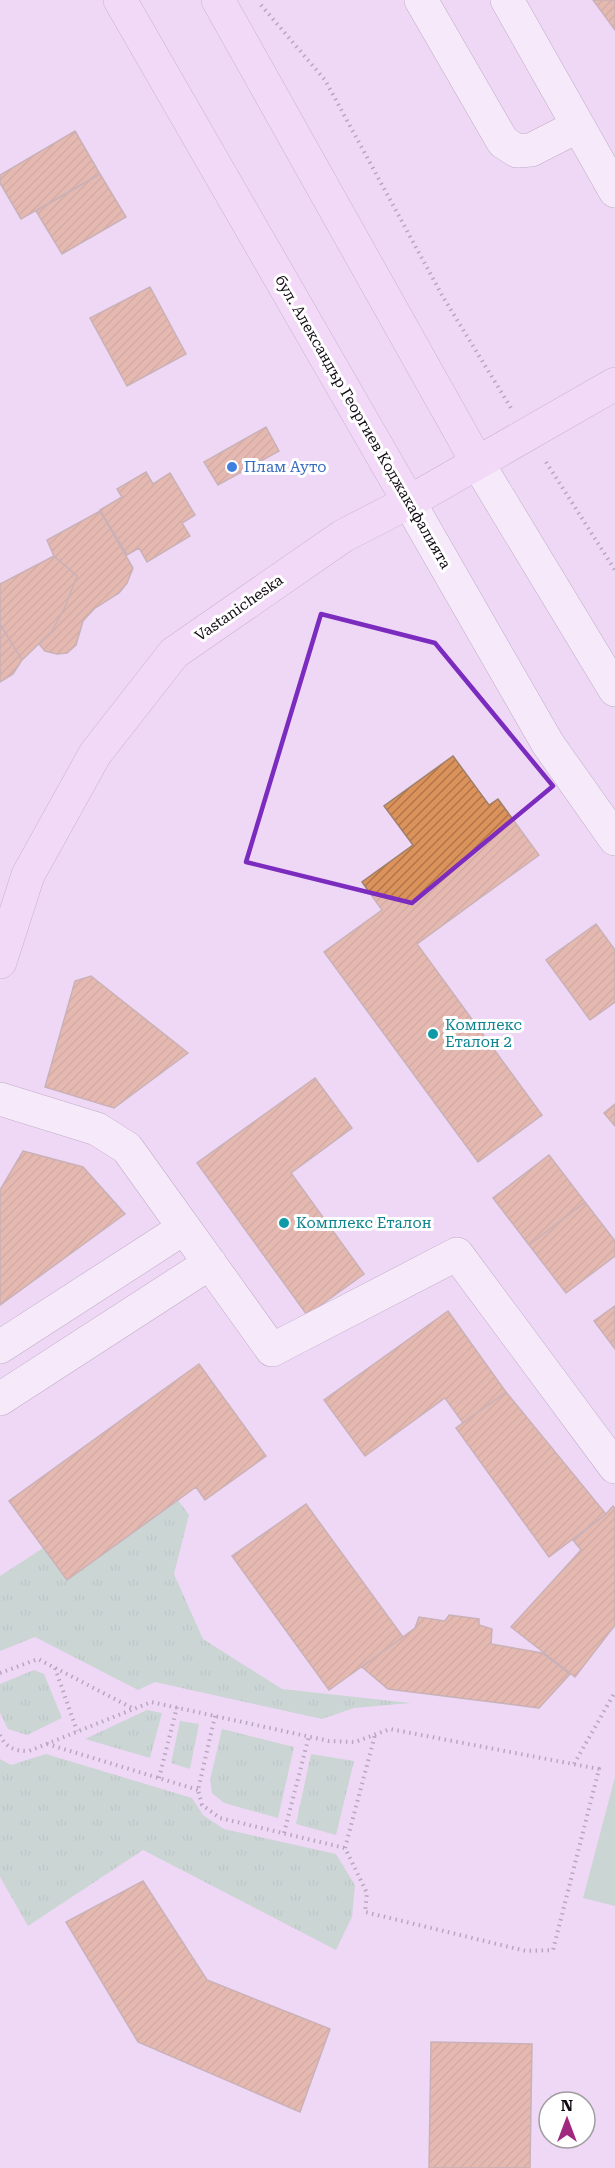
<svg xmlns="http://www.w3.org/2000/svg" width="615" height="2168" font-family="'Roboto Serif',serif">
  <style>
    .grass { fill: url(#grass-tufts) }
    .pitch { fill: #9fd1ab }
    .building { fill: url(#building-hatch); stroke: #9c806c; stroke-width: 1.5 }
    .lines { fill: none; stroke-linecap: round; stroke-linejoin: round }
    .minor-casing { stroke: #87728c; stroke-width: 34 }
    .major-casing { stroke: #a181a8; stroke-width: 34 }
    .path { stroke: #76687a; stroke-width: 4; stroke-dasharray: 1.5 4.5; stroke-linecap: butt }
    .minor { stroke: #fff; stroke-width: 33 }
    .major { stroke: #f5dafb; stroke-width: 33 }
    .marked { fill: none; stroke: #7b2cbf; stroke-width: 4.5; stroke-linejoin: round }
    .shop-dot { fill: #3f7fe0; stroke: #fff; stroke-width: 2 }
    .culture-dot { fill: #0f9aa8; stroke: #fff; stroke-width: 2 }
    .labels { text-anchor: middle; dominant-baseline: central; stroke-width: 6; stroke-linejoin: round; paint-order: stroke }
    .street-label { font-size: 15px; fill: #100912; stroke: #fff }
    .shop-label { font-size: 15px; fill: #366cbe; stroke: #fff; text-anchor: start }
    .culture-label { font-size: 15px; fill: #0d838f; stroke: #fff; text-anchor: start }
  </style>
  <defs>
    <pattern id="grass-tufts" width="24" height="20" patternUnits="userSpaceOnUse" patternTransform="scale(1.5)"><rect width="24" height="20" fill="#9fd1ab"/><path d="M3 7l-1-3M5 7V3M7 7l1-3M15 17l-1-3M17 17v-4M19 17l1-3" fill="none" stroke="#88b292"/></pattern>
    <pattern id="building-hatch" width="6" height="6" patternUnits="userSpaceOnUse" patternTransform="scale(1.5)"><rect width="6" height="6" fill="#dc925b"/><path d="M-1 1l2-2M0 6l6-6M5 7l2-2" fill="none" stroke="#b1754a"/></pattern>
  </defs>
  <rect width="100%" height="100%" fill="#efd8f5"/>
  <path class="grass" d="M178,1500L189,1515L174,1574L203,1639L282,1689L411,1703L354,1708L322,1719L155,1682L138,1690L35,1637L0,1651V1576L43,1548L67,1580Z
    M34,1670L44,1674L62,1718L27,1735L8,1729L0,1713V1684Z
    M147,1710L162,1713L150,1758L85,1739Z
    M180,1721L199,1724L190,1769L171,1763Z
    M222,1729L294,1747L278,1818L224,1803L212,1793L210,1780Z
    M46,1754L192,1798L203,1815L224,1829L336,1854L355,1885L352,1917L336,1950L143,1850L28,1926L0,1877V1759L11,1765Z
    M311,1754L354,1761L336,1835L296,1824Z"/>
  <path class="pitch" d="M615,1777V1906L583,1898Z"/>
  <path class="building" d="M593,0H615V30Z
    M75,131L100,174L21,219L0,183V175Z
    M100,174L126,217L62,254L36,211Z
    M150,287L186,354L127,386L90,318Z
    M266,427L279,451L218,485L204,462Z
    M146,472L153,484L170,473L195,515L182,523L190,536L147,562L139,548L127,555L100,510L122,497L117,489Z
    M100,511L133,568L127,583L119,593L95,608L83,621L76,645L67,653L57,654L45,651L39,644L52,631L65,607L77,576L54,556L47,540Z
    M54,556L77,576L65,607L52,631L22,660L0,624V584Z
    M0,624L22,660L13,674L0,682Z
    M453,756L489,805L498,799L539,855L417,944L542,1115L478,1162L324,952L382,910L362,882L413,845L384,806Z
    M596,924L615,950V1002L590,1020L546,960Z
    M91,976L188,1053L114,1108L45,1087L75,981Z
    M315,1078L352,1128L291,1173L364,1274L307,1315L197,1163Z
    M615,1104V1126L604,1113Z
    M23,1151L83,1167L125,1214L0,1305V1190Z
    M549,1155L585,1202L529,1245L493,1198Z
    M585,1202L615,1241V1256L566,1293L529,1245Z
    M615,1306V1349L594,1321Z
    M448,1311L506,1392L463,1423L445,1398L365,1456L324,1400Z
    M199,1364L266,1456L205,1500L196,1487L67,1580L9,1501Z
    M506,1392L606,1514L549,1557L456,1428Z
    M306,1504L403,1637L329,1690L232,1556Z
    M613,1506L615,1508V1625L575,1677L511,1627L581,1550L573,1540L606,1514Z
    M449,1615L479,1619V1625L492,1629L491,1644L542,1653L570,1674L539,1708L388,1689L362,1667L415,1628L419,1617L445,1621Z
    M143,1881L207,1980L330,2029L300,2112L138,2042L66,1922Z
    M431,2042L532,2044L530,2168H429Z"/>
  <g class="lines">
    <defs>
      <path id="minor" d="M421,0L503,142L517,151L531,150L578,126
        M507,0L615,191
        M477,462L615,690
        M409,502L548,744L615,839
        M0,1099L97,1129L127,1148L272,1350L457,1254L615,1467
        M0,1347L184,1228
        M0,1399L210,1263"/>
      <path id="major" d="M120,0L409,502
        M218,0L477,462
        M0,962L28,875L95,754L174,653L343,536L409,502L615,384"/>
    </defs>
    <use href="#minor" class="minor-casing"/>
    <use href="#major" class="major-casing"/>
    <path class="path" d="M261,5L325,80L443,297L511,408
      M546,462L615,570
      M55,1668L77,1731
      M0,1673L38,1659L132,1708
      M215,1716L198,1790L202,1805L220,1818L345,1848
      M0,1735C6,1748 15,1751 29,1751L151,1702L329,1741L355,1742L390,1729L599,1769L553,1950L526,1951L365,1912L367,1893L345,1848L375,1735
      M47,1744L198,1790
      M574,1764L615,1692
      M159,1778L177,1707
      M284,1833L309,1736"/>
    <use href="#minor" class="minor"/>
    <use href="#major" class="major"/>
  </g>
  <path d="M0 0H615V2168H0ZM321,614L435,643L553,786L412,903L246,862Z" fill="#efd8f5" fill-opacity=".55" fill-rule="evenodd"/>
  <path class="marked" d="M321,614L435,643L553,786L412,903L246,862Z"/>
  <circle class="shop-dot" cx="232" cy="467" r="6"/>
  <g class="culture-dot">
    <circle cx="433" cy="1034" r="6"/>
    <circle cx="284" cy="1223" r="6"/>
  </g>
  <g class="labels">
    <g class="street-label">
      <text transform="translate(363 422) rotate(60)">бул. Александър Георгиев Коджакафалията</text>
      <text transform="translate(239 608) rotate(-35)">Vastanicheska</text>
    </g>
    <g class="shop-label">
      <text x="244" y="467">Плам Ауто</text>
    </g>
    <g class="culture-label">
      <text x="445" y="1025">Комплекс<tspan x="445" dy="17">Еталон 2</tspan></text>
      <text x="296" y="1223">Комплекс Еталон</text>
    </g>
  </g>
  <g transform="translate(567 2120)"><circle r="28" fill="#ffffff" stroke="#9f9da0" stroke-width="1.5"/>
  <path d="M0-4.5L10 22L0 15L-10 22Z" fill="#a1287f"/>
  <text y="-9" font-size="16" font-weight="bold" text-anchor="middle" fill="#100912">N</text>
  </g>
</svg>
